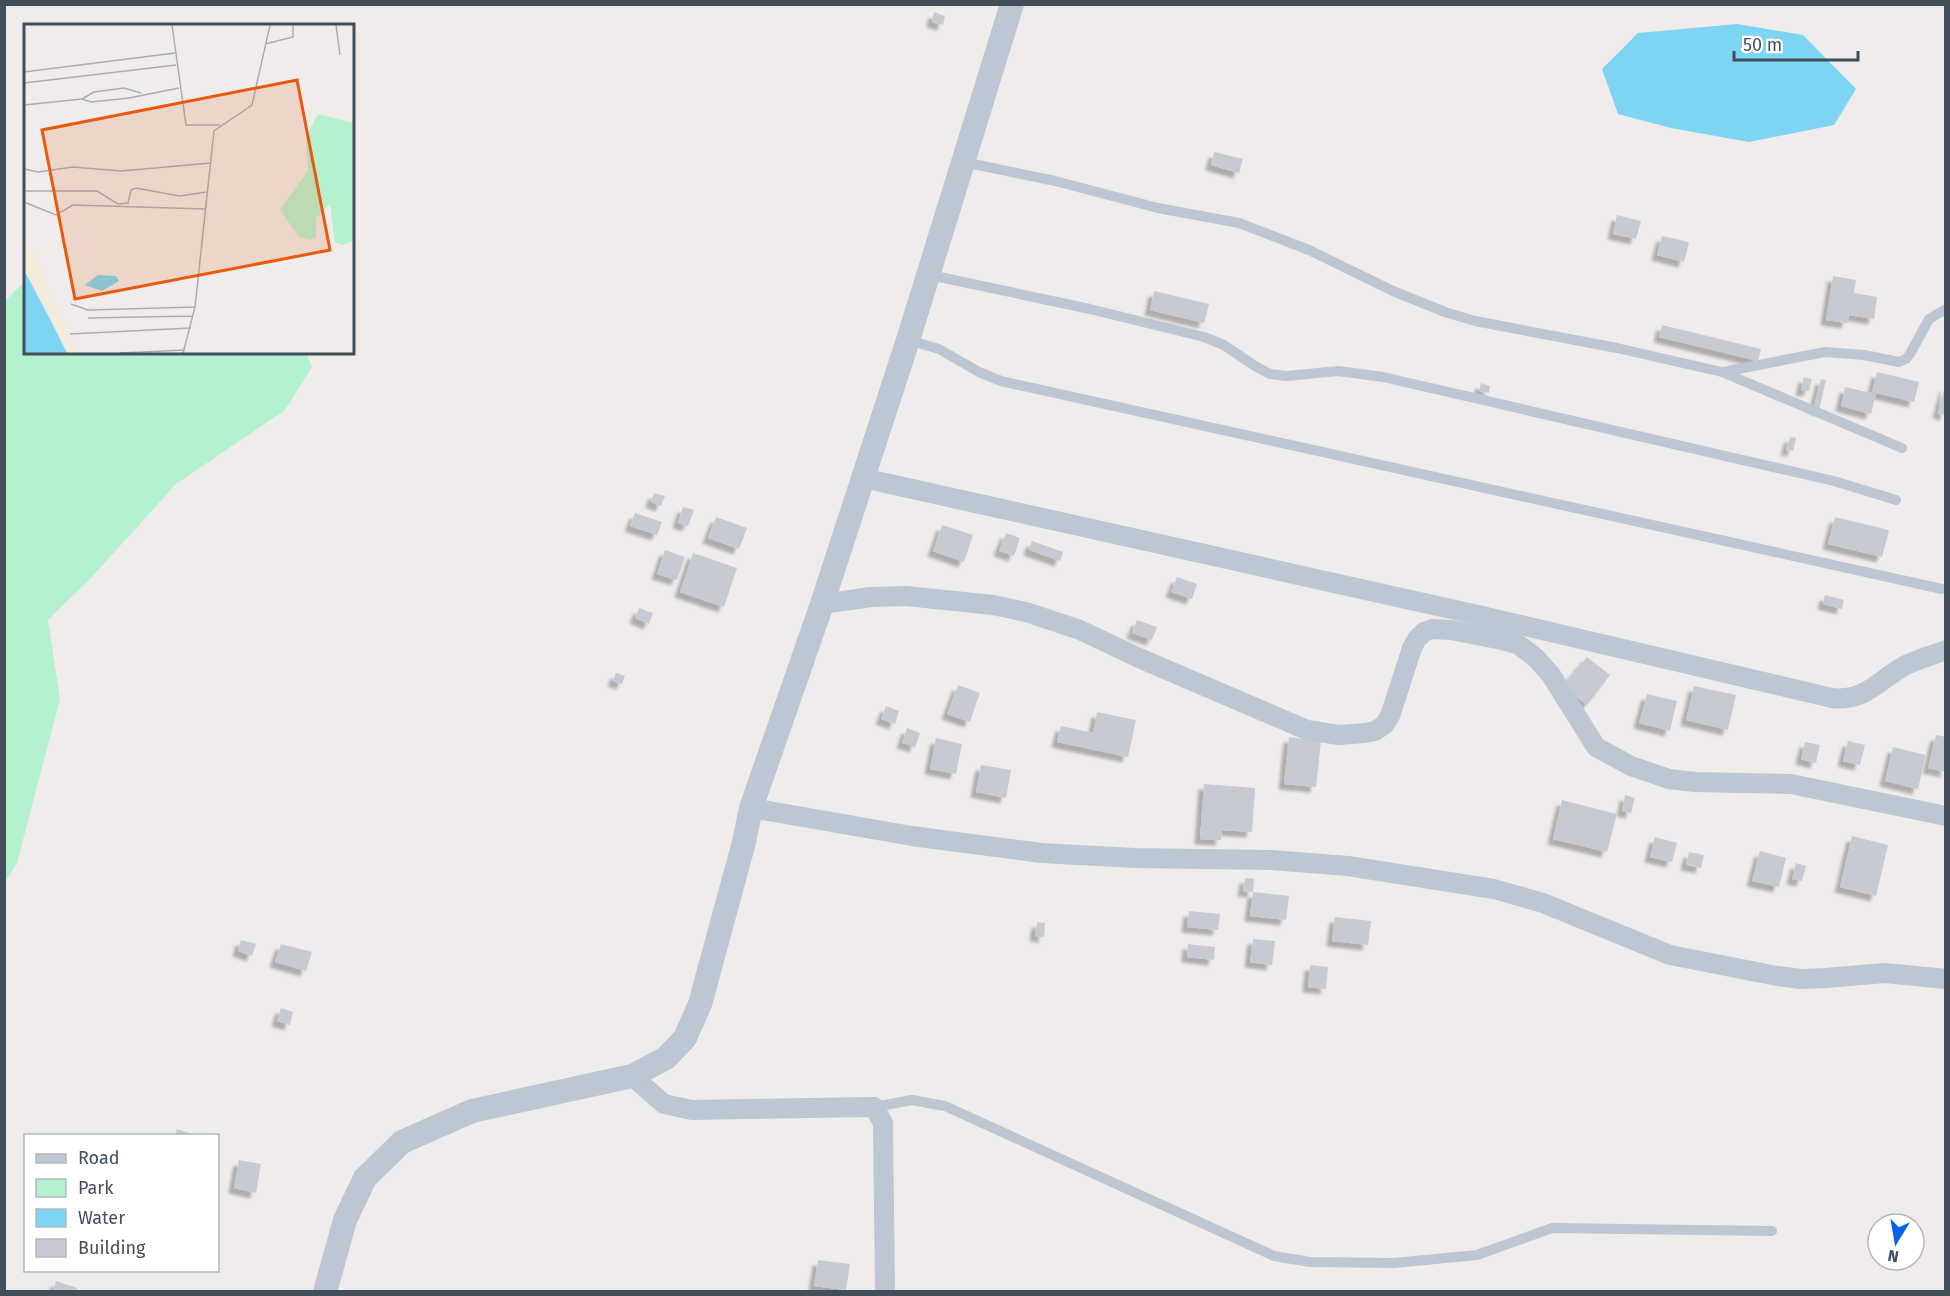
<svg xmlns="http://www.w3.org/2000/svg" width="1950" height="1296" font-family="'Fira Sans',sans-serif">
  <style>
    .green { fill: #b4f2cf }
    .water { fill: #7dd5f3 }
    .building { fill: #c7cad2; filter: url(#shadow) }
    .lines { fill: none; stroke-linecap: round; stroke-linejoin: round }
    .service { stroke: #bdc7d3; stroke-width: 10 }
    .minor { stroke: #bdc7d3; stroke-width: 20 }
    .tertiary { stroke: #bdc7d3; stroke-width: 24 }
    .inset-road { fill: none; stroke: #aaadb1; stroke-width: 1.5 }
    .view { fill: #e8590c; fill-opacity: 0.15; stroke: #e8590c; stroke-width: 3 }
    .inset-edge { fill: none; stroke: #434e5b; stroke-width: 3 }
  </style>
  <defs>
    <filter id="shadow"><feDropShadow dx="-5.5" dy="5.5" stdDeviation="1.5" flood-color="#0004"/></filter>
  </defs>
  <rect width="100%" height="100%" fill="#efeceb"/>
  <path class="green" d="M25,281L26,352L306,353L312,367L285,410L176,484L90,579L48,620L60,699L17,863L5,882L4,302Z"/>
  <path class="water" d="M1737,24L1803,35L1856,89L1834,125L1749,142L1671,128L1618,114L1602,69L1638,33Z"/>
  <path class="building" d="M934,12L945,16L943,25L932,22Z
    M1214,152L1243,159L1239,173L1211,165Z
    M1617,215L1641,221L1636,239L1613,234Z
    M1662,236L1689,242L1684,262L1657,255Z
    M1833,276L1856,280L1854,293L1877,297L1874,319L1849,315L1847,323L1826,320Z
    M1154,291L1209,304L1204,323L1150,310Z
    M1662,325L1761,349L1758,361L1659,337Z
    M1877,372L1919,382L1914,402L1872,392Z
    M1804,377L1812,379L1809,391L1801,390Z
    M1821,379L1826,380L1819,410L1814,408Z
    M1481,383L1490,386L1489,393L1479,391Z
    M1945,386H1946V415L1938,413Z
    M1845,387L1876,394L1871,414L1841,406Z
    M1790,437L1796,438L1793,451L1786,450Z
    M654,493L665,496L661,506L651,502Z
    M683,507L694,510L688,526L678,523Z
    M635,513L662,522L657,535L630,526Z
    M716,517L747,528L739,549L708,538Z
    M1835,517L1889,530L1882,557L1828,544Z
    M942,525L973,535L964,562L933,551Z
    M1006,533L1020,538L1014,556L999,551Z
    M1032,541L1063,552L1060,561L1029,550Z
    M665,550L685,557L677,580L657,574Z
    M693,553L737,568L724,607L680,592Z
    M1177,577L1197,584L1192,599L1171,592Z
    M1825,595L1844,600L1842,609L1823,604Z
    M639,608L653,613L649,624L635,618Z
    M1137,620L1157,627L1152,640L1132,633Z
    M1587,657L1610,675L1587,705L1563,687Z
    M616,673L625,676L622,684L613,681Z
    M958,685L980,693L970,722L947,714Z
    M1694,686L1736,695L1728,730L1686,720Z
    M1647,694L1677,701L1670,731L1639,723Z
    M886,706L899,711L895,724L881,719Z
    M1097,712L1136,720L1128,757L1057,742L1061,726L1093,733Z
    M907,728L920,733L915,747L902,743Z
    M1936,735L1946,737V772L1928,768Z
    M1289,737L1321,741L1316,787L1284,784Z
    M936,738L962,744L956,774L930,769Z
    M1848,741L1865,745L1860,765L1843,761Z
    M1805,742L1820,745L1816,763L1801,759Z
    M1893,747L1926,755L1918,789L1885,781Z
    M981,765L1011,770L1006,798L976,792Z
    M1204,784L1255,788L1252,832L1222,830L1221,840L1200,839Z
    M1625,795L1635,798L1631,813L1622,811Z
    M1562,800L1617,814L1607,852L1553,839Z
    M1852,836L1888,845L1876,896L1840,887Z
    M1655,837L1677,843L1672,862L1650,857Z
    M1760,851L1786,858L1779,887L1752,881Z
    M1689,852L1704,855L1701,868L1686,865Z
    M1796,863L1806,866L1802,881L1792,879Z
    M1245,878L1254,879L1253,892L1289,896L1286,920L1250,916L1253,892L1243,891Z
    M1189,911L1220,914L1218,930L1187,927Z
    M1335,917L1371,921L1368,945L1332,941Z
    M1037,922L1045,923L1044,937L1035,936Z
    M1253,939L1275,941L1272,965L1250,962Z
    M241,940L256,944L252,956L238,951Z
    M281,944L312,952L306,971L275,962Z
    M1188,944L1215,947L1214,960L1187,957Z
    M1310,965L1328,967L1326,989L1308,987Z
    M281,1008L293,1012L290,1025L277,1021Z
    M177,1129L195,1135V1136H175Z
    M239,1160L261,1164L256,1193L234,1188Z
    M818,1260L850,1264L846,1290L814,1286Z
    M56,1281L77,1288L76,1292H53Z"/>
  <g class="lines">
    <path class="service" d="M964,162L1055,181L1158,208L1239,223L1309,250L1393,291L1445,312L1475,321L1617,348L1722,372L1902,448
      M930,275L1090,309L1204,337L1224,345L1255,366L1270,374L1287,376L1338,371L1383,377L1834,481L1896,500
      M908,340L939,349L979,372L1001,381L1942,589
      M1723,372L1825,352L1864,355L1899,362L1906,359L1910,354L1929,319L1946,309
      M874,1107L912,1100L945,1106L1274,1256L1310,1262L1394,1263L1477,1255L1552,1228L1772,1231"/>
    <path class="minor" d="M863,478L1478,615L1832,698C1866,702 1879,679 1906,665C1919,659 1933,655 1946,650
      M822,604L871,597L906,596L993,605L1026,612L1080,630L1139,658L1307,730L1339,735L1365,733L1375,731L1384,725L1390,716L1412,648L1417,639L1424,632L1432,629L1451,630L1502,640L1519,645L1536,658L1551,675L1596,747L1631,766L1669,779L1695,782L1791,784L1946,816
      M751,808L912,836L1041,853L1135,858L1271,860L1348,866L1494,889L1543,903L1670,955L1777,976L1801,979L1826,978L1885,973L1946,979
      M632,1076L664,1104L692,1110L874,1107L883,1123L885,1292"/>
    <path class="tertiary" d="M325,1292L345,1220L365,1178L402,1142L472,1111L632,1076L666,1058L685,1038L700,1004L744,842L751,808L822,604L908,340L1012,4"/>
  </g>
  <g transform="translate(24 24)">
    <rect width="330" height="330" fill="#efeceb"/>
    <path d="M294,90L330,99V217L319,221L311,218L306,180L292,194V213L286,216L275,213L256,186L284,146L282,113Z" fill="#b4f2cf"/>
    <path d="M0,212L20,253L53,329H43L0,246Z" fill="#f3ecda"/>
    <path d="M0,246L27,297L43,329H0ZM74,251L92,252L95,257L78,267L61,261Z" fill="#7dd5f3"/>
    <path class="inset-road" d="M148,1L162,101H196M312,1L316,31M241,20L269,13V1M0,48L151,29M0,59L152,41M58,75L67,78L105,74L155,64M0,81L58,75L70,68L100,64L117,69M0,145L14,148L49,143L97,147L187,139M0,167H73L94,180L104,179L107,166L112,164L156,172L183,168M0,178L32,191L49,181L181,185M47,280L64,286L171,283M64,294L169,292M46,310L167,304M96,329L161,326M159,329L171,283L190,107L228,81L246,1"/>
    <path class="view" d="M273,56L306,226L51,275L18,106Z"/>
    <rect width="330" height="330" class="inset-edge"/>
  </g>
  <rect width="1950" height="1296" fill="none" stroke="#434e5b" stroke-width="12"/>
  <rect x="24" y="1134" width="195" height="138" fill="#ffffff" stroke="#b4b8bd" stroke-width="1.5"/>
  <rect x="36" y="1154" width="30" height="9" fill="#bdc7d3" stroke="#b4b8bd" stroke-width="1.5"/>
  <text x="78" y="1164" font-size="18" fill="#434e5b">Road</text>
  <rect x="36" y="1179" width="30" height="18" fill="#b4f2cf" stroke="#b4b8bd" stroke-width="1.5"/>
  <text x="78" y="1194" font-size="18" fill="#434e5b">Park</text>
  <rect x="36" y="1209" width="30" height="18" fill="#7dd5f3" stroke="#b4b8bd" stroke-width="1.5"/>
  <text x="78" y="1224" font-size="18" fill="#434e5b">Water</text>
  <rect x="36" y="1239" width="30" height="18" fill="#c7cad2" stroke="#b4b8bd" stroke-width="1.5"/>
  <text x="78" y="1254" font-size="18" fill="#434e5b">Building</text>
  <g transform="translate(1896 1242) rotate(191)"><circle r="28" fill="#ffffff" stroke="#b4b8bd" stroke-width="1.5"/>
  <path d="M0-4.5L10 22L0 15L-10 22Z" fill="#0961eb"/>
  <text y="-9" font-size="16" font-weight="bold" text-anchor="middle" fill="#434e5b">N</text>
  </g>
  <path d="M1734 51v9h124v-9" fill="none" stroke="#434e5b" stroke-width="3"/>
  <text x="1743" y="51" font-size="18" fill="#434e5b" stroke="#ffffff" stroke-width="4.5" paint-order="stroke">50 m</text>
</svg>
